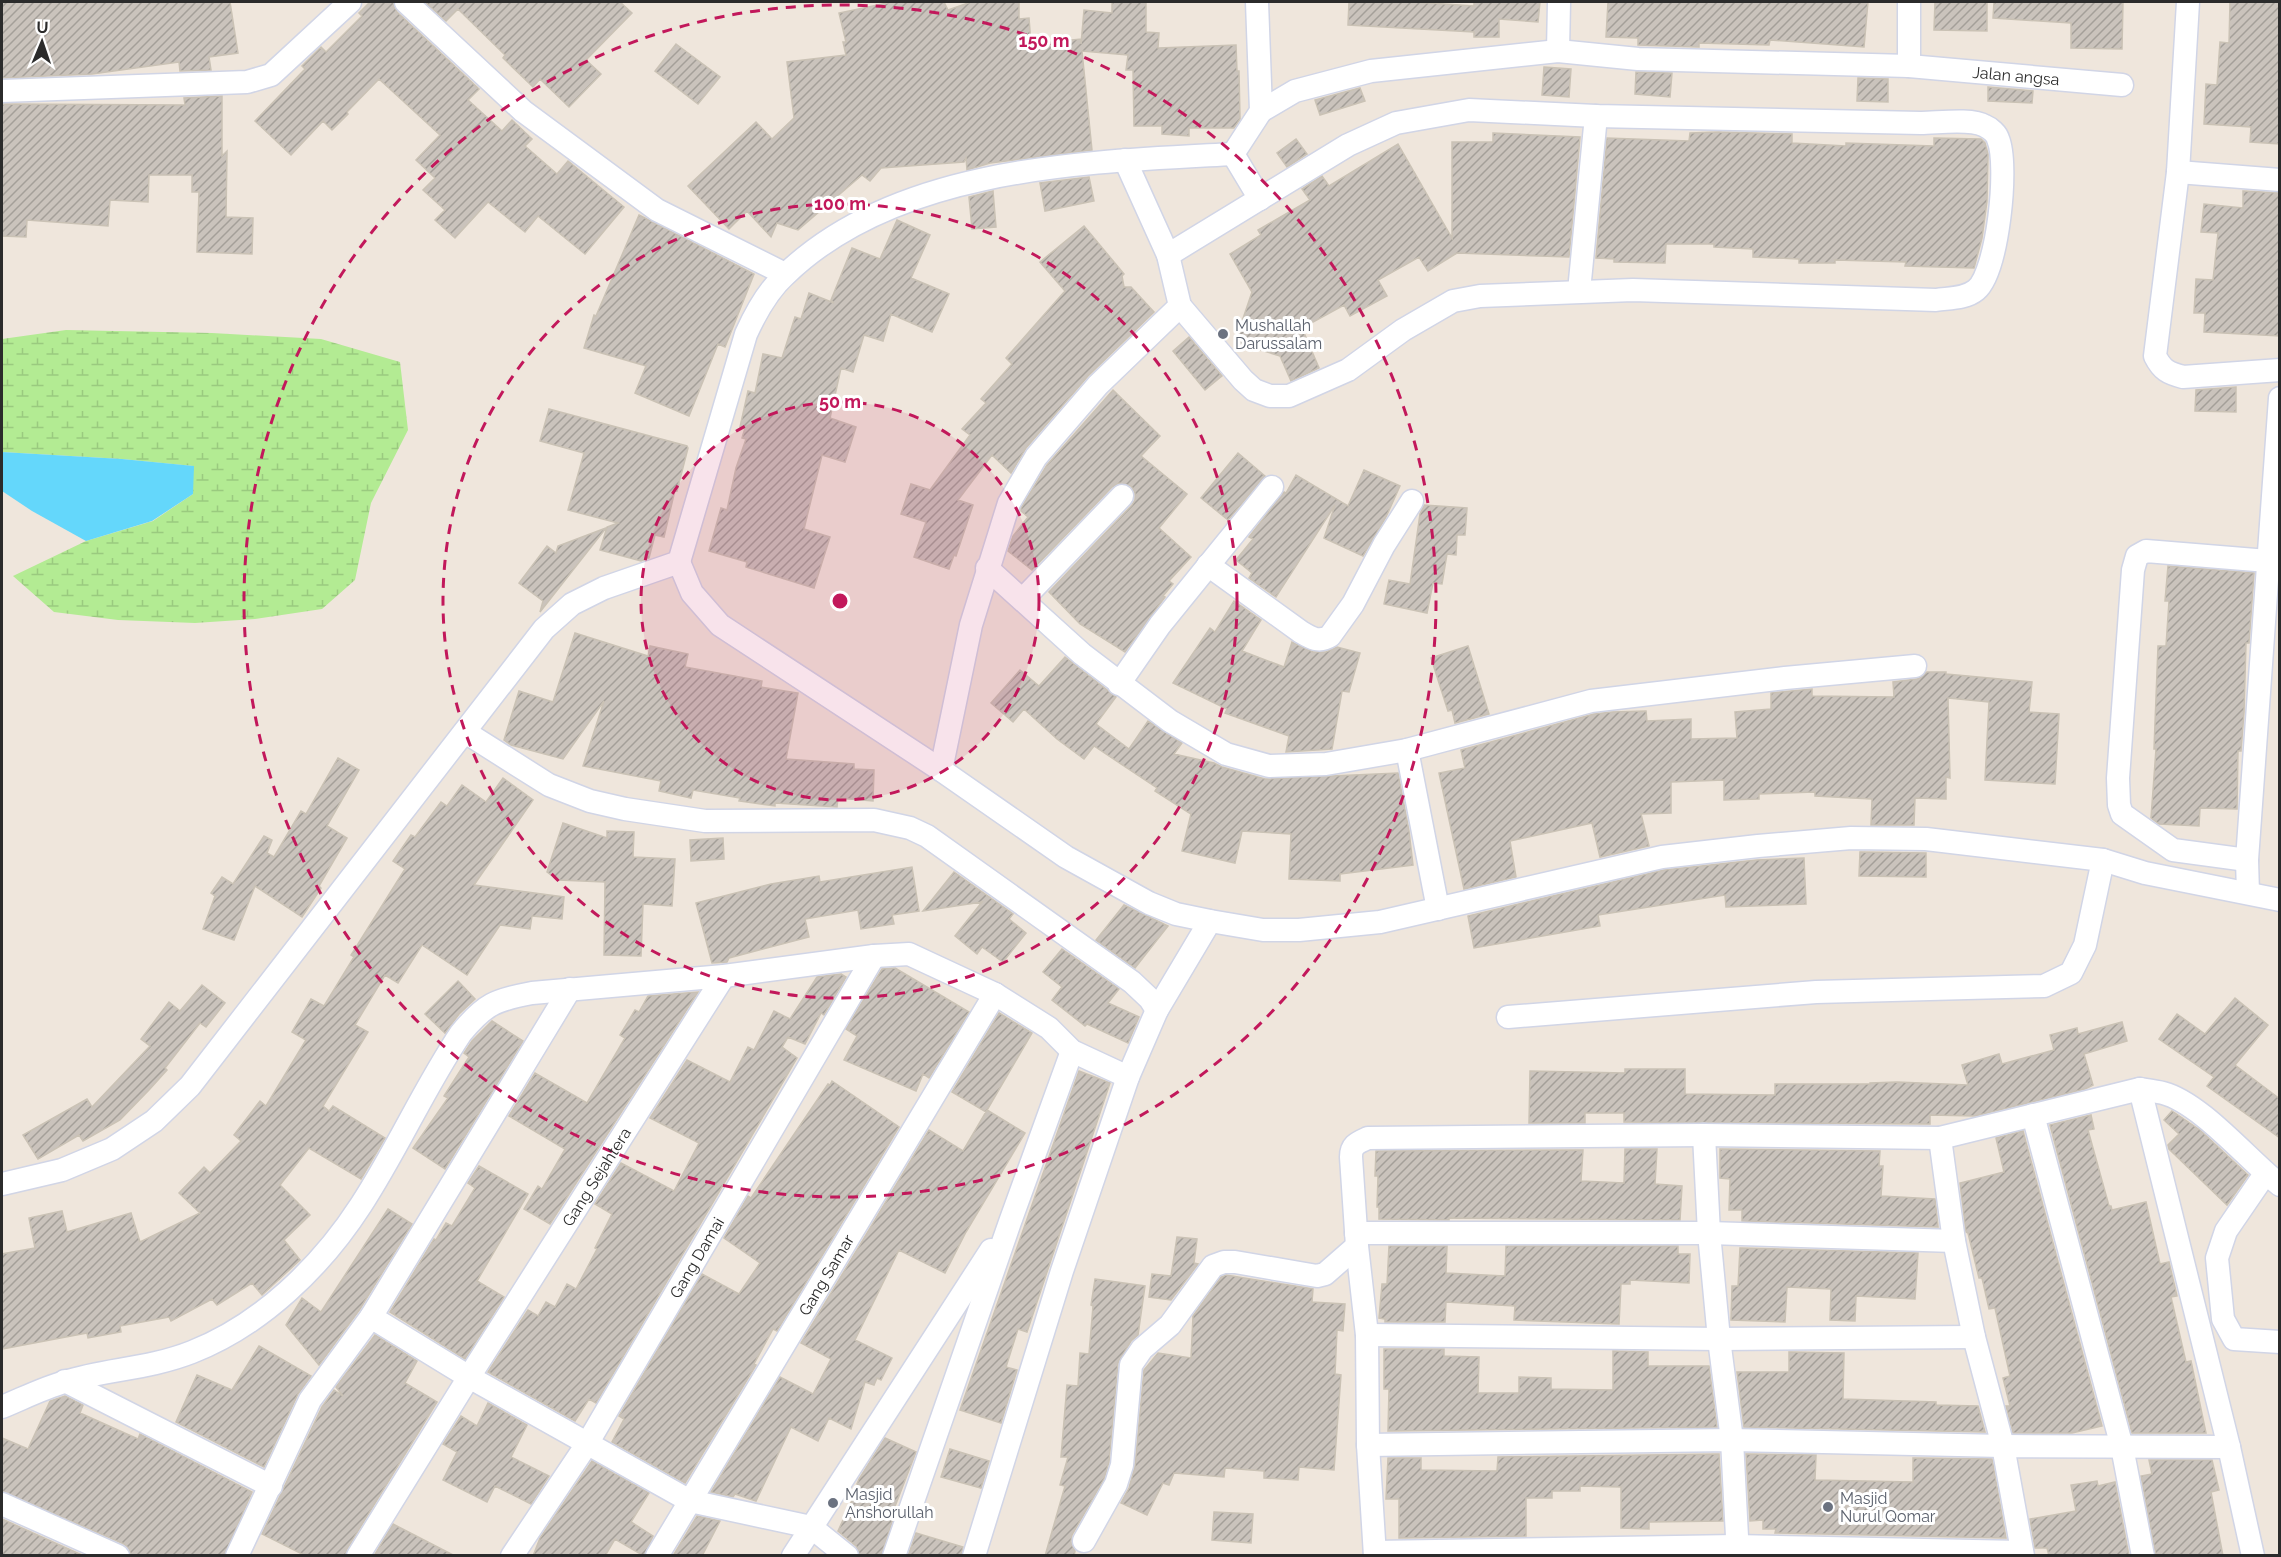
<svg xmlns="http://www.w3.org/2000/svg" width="2281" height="1557" font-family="Raleway,sans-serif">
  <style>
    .wetland { fill: url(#wetland-marsh) }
    .water { fill: #64d7fb }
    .building { fill: url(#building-hatch); stroke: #cac2b5; stroke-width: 1.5 }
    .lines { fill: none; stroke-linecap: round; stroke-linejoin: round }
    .minor-casing { stroke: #d1d5e6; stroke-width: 25 }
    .minor { stroke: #fff; stroke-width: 22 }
    .ring { fill: none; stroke: #c2185b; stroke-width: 3; stroke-dasharray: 10 8 }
    .worship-dot { fill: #6b7280; stroke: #fff; stroke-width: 2 }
    .labels { text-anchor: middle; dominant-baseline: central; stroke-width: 6; stroke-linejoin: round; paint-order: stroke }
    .street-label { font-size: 16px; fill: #2b2b2b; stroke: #fff }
    .worship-label { font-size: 16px; fill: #5b616d; stroke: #fff; text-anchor: start }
    .centre { fill: #c2185b; stroke: #fff; stroke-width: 3 }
    .ring-label { font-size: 18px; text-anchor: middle; font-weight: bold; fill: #c2185b; stroke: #fff; stroke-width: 6; stroke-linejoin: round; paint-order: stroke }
  </style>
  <defs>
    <pattern id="wetland-marsh" width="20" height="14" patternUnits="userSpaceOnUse" patternTransform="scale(1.5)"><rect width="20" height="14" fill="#b3eb93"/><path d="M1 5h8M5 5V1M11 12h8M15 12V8" fill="none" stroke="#9aca7f"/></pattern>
    <pattern id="building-hatch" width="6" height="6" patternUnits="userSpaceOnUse" patternTransform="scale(1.5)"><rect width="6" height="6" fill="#cac3bc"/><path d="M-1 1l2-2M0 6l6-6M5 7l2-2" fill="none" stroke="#a49f99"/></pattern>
  </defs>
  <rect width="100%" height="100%" fill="#efe6dc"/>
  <path class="wetland" d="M66,330L212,333L321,339L400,362L408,430L371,503L355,580L322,609L255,619L195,623L118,620L54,612L13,576L86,541L153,521L193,494V466L122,459L2,452V339Z"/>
  <path class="water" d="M2,452L122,459L194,466L193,494L152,521L86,541L32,511L2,491Z"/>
  <path class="building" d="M2,2H230L238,53L209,57L211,70L180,71L179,62L92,74L2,78Z
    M370,2H393L397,12L479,89L468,100L502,131L512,120L532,139L525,146L557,174L568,161L624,207L585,254L538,216L525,232L488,202L455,238L435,220L445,210L423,190L435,178L416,160L440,135L379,79L347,112L348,114L332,130L323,121L291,155L255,121L305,69L302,66L321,47L326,52L362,16L359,13Z
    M425,2H620L632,13L586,60L601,74L569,107L540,79L533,87L503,58L505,55L458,9L446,21Z
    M892,2H944L948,10L971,2H1019V19L1029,18L1031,44L1081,39V44L1084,10L1112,13V2H1146V32L1159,33L1158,48L1236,45L1237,71H1239L1240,119L1234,128H1189V136L1162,134V126H1134L1133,70H1126L1128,55L1082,51L1092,150L990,163L967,170L966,158L964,162L881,168L870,181L862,175L798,230L777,223L771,237L747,211L729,229L688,186L756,122L772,139L794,118L787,62L846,55L843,42H846L839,13Z
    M1349,2H1415L1474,6V2H1540L1538,22L1499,19V37H1474V32L1348,25Z
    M1608,2H1868L1864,47L1770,40L1769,45L1699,43V47L1638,45V38L1606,37Z
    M1935,2H1987V31L1934,30Z
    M1994,2H2123L2122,49L2071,48V23L1993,18Z
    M2230,2H2280V144L2250,142L2251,127L2204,124L2206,84L2217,85L2220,42L2229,43Z
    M676,44L720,77L698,104L655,71Z
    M1544,67L1571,69L1569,97L1542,95Z
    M1636,72L1672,73L1670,97L1635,94Z
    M1858,78L1888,79V102L1857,101Z
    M1988,87L2033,91L2032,103L1988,101Z
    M1360,88L1365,101L1320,115L1315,100Z
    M222,96V156L227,151L226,217L253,218L252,254L197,252L199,192H192V175H149L148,202L110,200L108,226L27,220L26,237L2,236V104L185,105L184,98Z
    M1718,132L1792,134V143L1846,146V143L1934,146V138L1981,139L1985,143L1988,154L1987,201L1982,238L1974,268L1905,266L1906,262L1835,260V263H1799V259L1753,257V249L1714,247V244H1666L1665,263L1614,262V259L1596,258L1607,138L1689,141L1690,133Z
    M1493,133L1580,137L1569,257L1457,253L1428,271L1419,257L1378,280L1387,296L1350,316L1344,305L1302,328L1319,368L1291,381L1280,356L1235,342L1252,292L1230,254L1261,235L1258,230L1310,200L1302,189L1322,176L1329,186L1398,144L1452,238V142H1493Z
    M1296,139L1307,154L1287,167L1277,153Z
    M1089,177L1094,201L1045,211L1040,183Z
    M993,191L996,227L972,229L969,197Z
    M2243,191L2280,193V336L2204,332L2205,313H2194L2196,279L2213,280L2218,233L2201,232L2204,204L2243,208Z
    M639,215L754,274L725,347L718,344L689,416L635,393L646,366L584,348L594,315L596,316Z
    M897,220L930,235L911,278L949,294L932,332L891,314L883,341L864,335L853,372L841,368L830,418L856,427L845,462L822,455L804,529L830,537L814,588L746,567L747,562L709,551L721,508L727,510L736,468L746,439L742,438L745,428L740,427L748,391L755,393L763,354L782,358L795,317L801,319L809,293L834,303L831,300L852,248L880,259Z
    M1084,226L1124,274L1122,276L1124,287H1131L1154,312L1088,376L1026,448L1011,473L992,455L958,500L973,505L956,556L954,555L949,569L914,557L926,522L901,514L911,484L930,490L970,435L962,429L986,403L981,399L1012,364L1006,358L1065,291L1040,262Z
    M1189,337L1222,376L1205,390L1173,351Z
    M2236,387V412L2195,411L2196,390Z
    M1113,390L1160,436L1141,456L1187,494L1159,528L1191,557L1169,581L1173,584L1163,596L1165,597L1125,652L1080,624L1049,592L1132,505L1135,500V493L1131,486L1119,483L1112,487L1032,570L1008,551L1013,536L1028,517L1021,511V508L1047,465Z
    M549,409L687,446L688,448L677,491L675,490L664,537L655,535L649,558L641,561L600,550L607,527L618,523L568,510L584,453L540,441Z
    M1238,453L1265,476L1228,520L1201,498Z
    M1364,470L1400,486L1386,517L1363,556L1324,538L1335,505L1276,597L1249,578L1252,573L1236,560L1253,539L1249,537L1284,492L1286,493L1296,475L1348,506Z
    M1424,505L1467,508L1465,535H1457L1456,555L1447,554L1442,584L1433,583L1427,613L1384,604L1389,580L1410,584L1420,514Z
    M606,528L540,612L543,601L519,583L547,546L556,553L558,546Z
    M2168,566L2254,573L2249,643H2246L2244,712L2241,751H2238L2237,809L2200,808L2199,826L2159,824L2151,818L2156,749H2154L2158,646H2166L2169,601H2165Z
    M1234,601L1261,620L1242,651L1284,667L1292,642L1313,652H1326L1337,647L1360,653L1349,692L1342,691L1332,749L1286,752L1289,736L1225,713L1227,709L1173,683L1210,628L1215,632Z
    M575,633L648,656L650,646L688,654L685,667L762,681L761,687L798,693L786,759L854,764V769L874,770L873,801L838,798L837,807L775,803V806L739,801L740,798L693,790L691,798L659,791L661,781L583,766L604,701L563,759L511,745L504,740L519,691L553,702Z
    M1468,646L1489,714L1455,723L1452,710L1448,711L1431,658Z
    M1065,657L1116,697L1096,724L1129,749L1148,721L1182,743L1174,754L1214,763L1222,767L1265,779L1398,773L1409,831L1413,865L1340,874V881L1289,879L1291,834L1242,831L1235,863L1182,851L1191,814L1155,791L1157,788L1094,746L1084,759L1057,739L1024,709L1013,722L991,703L1020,670L1039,686Z
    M1927,672H1946V674L2032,682L2029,712L2059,714L2055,784L1985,780L1989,702L1948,698L1950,778L1946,777V799L1915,798L1914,825H1871L1872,799L1815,796V792L1759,794V799L1724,800V780L1671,782V813L1641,814L1649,846L1600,857L1592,823L1510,841L1516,877L1464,889L1439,773L1465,768L1461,750L1594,714L1612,712L1646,711L1647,721L1691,719V739L1737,738L1735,712L1771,709V693L1812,689V696L1894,697L1893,682L1917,679Z
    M338,758L359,770L327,826L347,838L319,886L321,888L302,917L255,886L234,940L203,929L215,896L211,893L222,877L233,884L264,836L272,840L267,853L274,857L301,811L306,814Z
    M503,778L533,800L474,885L564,897L562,919L532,916L530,929L500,925L467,975L422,945L398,983L385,975L355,1025L368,1032L323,1106L329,1111L333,1106L385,1138L361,1179L309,1148L280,1185L310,1215L284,1240L300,1260L262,1295L252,1283L217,1305L212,1299L171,1321L169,1317L120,1326L121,1332L88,1338L87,1333L2,1349V1254L35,1248L29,1218L62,1211L67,1232L131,1213L140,1242L200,1213L179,1193L204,1167L210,1173L241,1141L234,1135L260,1101L266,1106L306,1040L292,1032L311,999L324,1006L354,957L351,955L405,869L393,861L411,835L415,837L441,802L447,806L462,785L486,802Z
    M563,823L607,838V831L634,832L633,857L675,859L672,906L643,904L641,956L604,955L605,882L558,880L547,872Z
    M723,838L724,859L691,861L690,840Z
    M1860,852L1926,853V877L1859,876Z
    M1804,858L1806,904L1726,907L1725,895L1598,915L1600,926L1474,948L1468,916L1664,870L1757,860Z
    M912,867L919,911L892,915L894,924L861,929L858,910L805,919L809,937L729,958L727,962L712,963L696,903L771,884L819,876L820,882Z
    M954,872L1013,914L1009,919L1026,933L1003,962L982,947L977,954L955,936L982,902L923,911Z
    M1124,905L1168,926L1135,968L1096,940Z
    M1062,949L1119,989L1108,1003L1139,1017L1128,1043L1087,1024L1085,1026L1052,1000L1062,987L1043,972Z
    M895,968L969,1012L929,1078L923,1074L916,1091L844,1060L857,1036L846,1029L882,969Z
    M841,974L846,977L824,1015L821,1013L805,1044L788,1037L782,1047L797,1058L596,1403L589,1399L575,1421L488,1372L528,1310L538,1316L546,1302L555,1307L567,1284L576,1289L597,1249L595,1248L612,1214L595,1204L621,1163L674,1191L699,1143L650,1118L687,1060L730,1082L748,1047L754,1050L774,1011L790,1019L817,977Z
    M458,981L475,999L459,1014L445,1033L425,1014Z
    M202,985L225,1003L206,1027L200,1023L165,1068L167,1070L149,1090L120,1120L83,1141L79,1135L38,1159L23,1135L87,1099L92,1107L150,1046L141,1039L169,1002L180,1011Z
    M698,992L550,1224L524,1209L538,1186L542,1189L565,1149L509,1116L535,1073L587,1103L625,1038L620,1035L635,1010L639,1012L648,996Z
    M2235,998L2268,1025L2235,1065L2280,1099V1138L2207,1086L2214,1077L2159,1039L2177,1014L2205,1034Z
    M999,1013L1032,1033L986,1112L952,1092Z
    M492,1021L523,1041L445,1169L413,1148L448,1098L444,1096L469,1057L464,1053L472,1041Z
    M2122,1022L2127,1041L2084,1054L2093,1085L2085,1089L1975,1116L1930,1115V1124L1624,1122V1113H1585V1123H1529L1530,1071L1625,1073V1069H1685V1094L1775,1095V1084H1870V1083L1897,1082L1968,1085L1962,1065L1999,1054L2002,1064L2054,1050L2050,1035L2077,1028L2078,1034Z
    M1079,1071L1110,1083L1027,1332L1018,1329L1006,1367L1017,1370L1001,1423L960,1410Z
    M832,1081L899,1127L777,1331L773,1329L754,1364L756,1365L685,1483L612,1442L624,1419L619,1416L702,1274L739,1294L760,1263L724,1238L748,1196L751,1198L828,1084L830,1085Z
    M987,1110L1025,1133L966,1232L945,1273L899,1250L855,1340L892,1358L881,1380L877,1378L874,1385L865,1382L851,1429L829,1418L818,1441L791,1427L756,1501L735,1494L733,1497L711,1492L780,1377L813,1394L831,1359L801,1343L929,1130L963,1151Z
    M2172,1111L2200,1130L2248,1175L2227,1205L2169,1149L2168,1145L2179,1134L2164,1120Z
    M2091,1115L2094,1129L2088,1130L2109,1206H2111L2112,1210L2146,1202L2160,1264L2169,1262L2177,1296L2171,1297L2186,1362L2191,1361L2206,1433H2132L2050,1125Z
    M2023,1131L2102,1426L2072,1433H2013L2006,1406H2010L2003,1378L2010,1376L1995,1308L1989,1309L1982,1278H1979L1968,1233L1966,1232L1960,1183L2004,1172L1996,1138Z
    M1625,1149H1657L1655,1184L1682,1186L1680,1220L1449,1218V1220L1379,1219V1207H1377L1378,1176H1375L1376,1151L1583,1150L1581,1181L1624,1183Z
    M1720,1149L1880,1151L1879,1166H1883L1881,1196L1935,1199L1938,1227L1742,1221V1210H1729L1730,1179L1720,1178Z
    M479,1166L528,1194L477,1281L504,1297L465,1359L390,1312L434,1239L436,1240L446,1223L452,1226L475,1188L468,1183Z
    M388,1209L412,1224L360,1309L319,1365L286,1325L302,1298L321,1312Z
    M1177,1237L1197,1239L1194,1263L1198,1264L1171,1300L1149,1297L1152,1274L1171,1276Z
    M1389,1246H1447L1446,1273L1505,1276L1506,1246H1678V1254H1690L1689,1283L1630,1280V1284H1621L1619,1324L1514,1320L1515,1306L1446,1302L1445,1322H1385V1319L1379,1318L1382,1284H1387Z
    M1740,1248L1918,1253L1915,1299L1856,1296L1855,1321L1830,1320L1831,1289L1787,1287L1785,1322L1731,1320L1732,1286H1738Z
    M1226,1275L1313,1289L1312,1302L1345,1304L1343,1331L1337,1330L1335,1374L1341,1375L1334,1470L1299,1467L1298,1480L1264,1478V1471L1225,1468L1224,1477L1174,1473L1169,1485L1163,1483L1147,1515L1121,1503L1129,1488L1135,1466L1144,1370L1158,1353L1191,1358L1193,1316L1221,1277Z
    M1095,1279L1145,1286L1138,1335L1131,1341L1118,1363L1109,1462L1104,1479L1072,1535L1071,1542L1075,1551L1074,1556H1045L1065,1486L1060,1485L1068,1457H1061L1067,1385L1078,1386L1080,1353L1089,1354L1093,1306L1091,1305Z
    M375,1335L417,1361L405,1383L437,1402L347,1549L345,1556H306L262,1534L322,1407L334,1390L343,1396L336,1387Z
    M259,1346L311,1376L298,1394L264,1467L176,1422L197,1375L232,1390Z
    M1384,1349H1444V1356L1479,1357L1478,1393H1519V1377L1551,1378V1389L1613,1390V1351L1648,1352V1366H1709L1717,1427L1388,1431L1389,1389H1384Z
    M1789,1352L1844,1353L1843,1399L1936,1402V1405L1978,1406L1985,1432L1744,1427L1737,1372H1789Z
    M65,1396L83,1405L80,1413L138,1439L140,1434L252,1492L224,1556H131L129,1549L124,1544L2,1491V1438L28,1449L50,1401Z
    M488,1403L527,1425L511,1457L549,1476L531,1504L495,1486L487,1502L443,1480L457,1452L443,1444L461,1416L477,1426Z
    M885,1438L916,1452L894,1509L896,1510L881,1556H860L856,1546L838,1531L859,1485L857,1484L859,1479Z
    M950,1449L989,1461L981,1488L941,1477Z
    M1719,1454L1723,1521L1649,1522V1529L1621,1528V1487L1580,1486V1491H1552V1498H1526V1536L1399,1538V1499H1386L1388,1458H1421V1470L1497,1471L1498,1457Z
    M1746,1454L1816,1455L1815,1480L1913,1482V1458L1992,1459L2006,1538L1775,1533L1776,1529H1763V1520L1750,1521Z
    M2149,1460H2212L2219,1490L2211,1492L2223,1556H2156L2141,1476L2152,1474Z
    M592,1461L649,1493L631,1522L653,1536L644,1556L615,1539L605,1556H533L540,1538Z
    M2097,1481L2098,1486L2115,1482L2129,1556H2049L2047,1548H2035L2030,1519L2076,1511L2071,1485Z
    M1214,1512L1253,1514L1251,1543L1212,1540Z
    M697,1516L720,1521L702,1556H673Z
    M2,1519L84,1556H2Z
    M393,1524L455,1556H374Z
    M916,1533L963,1547L961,1556H908Z"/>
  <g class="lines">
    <defs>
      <g id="minor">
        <path d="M406,2L523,111L657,210L785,274"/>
        <path d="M1257,2L1261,111L1233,154L1260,199"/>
        <path d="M1909,2V66"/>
        <path d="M2188,2L2178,172L2155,356C2162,370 2168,373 2183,377L2280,370"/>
        <path d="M1558,51L1559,2"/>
        <path d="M2,91L247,82L271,75L350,2"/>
        <path id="s1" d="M1261,111L1295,91L1371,71L1558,51L1638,59L1909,66L2122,85"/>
        <path d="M2178,172L2280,180"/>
        <path d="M1168,255L1348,145L1396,123L1469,110L1596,116L1921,123C1938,123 1971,118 1985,126C1990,128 1997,134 1998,139C2009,164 1998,272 1976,290C1965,299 1949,298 1936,300L1633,290L1480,296L1453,301L1403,330L1348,370L1289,396H1270L1254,390L1243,380L1180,306"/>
        <path d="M1579,291L1596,116"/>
        <path d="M679,562L692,593L720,625L941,770L1066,857L1149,903L1176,914L1210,921L1263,930H1299L1380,922L1662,857L1758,846L1851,838L1926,839L2103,860L2145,873L2280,900"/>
        <path d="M1208,565L1301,632C1311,638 1319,643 1330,636L1353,604L1384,545L1412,501"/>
        <path d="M987,568L1082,654L1170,721L1226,754L1269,766L1326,764L1407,750L1591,701L1785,678L1915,666"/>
        <path d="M1023,599L1122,496"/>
        <path d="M1119,684L1160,625L1272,487"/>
        <path d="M465,732L549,785L590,801L625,809L705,821L874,820L910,828L927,836L1132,982L1150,999L1157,1010"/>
        <path d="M1407,750L1438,909"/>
        <path d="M941,770L971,625L1009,503L1036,457L1098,385L1180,306L1168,255L1125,160"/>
        <path d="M2247,860L2173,850L2122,814L2119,805L2118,778L2133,570L2137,556L2146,551L2280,562"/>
        <path d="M2248,893L2247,860L2280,398"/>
        <path d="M1508,1017L1816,992L2044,986L2071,973L2085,945L2103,860"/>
        <path d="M2140,1089L2229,1447L2253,1556"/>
        <path d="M2033,1115L2122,1447L2143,1556"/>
        <path d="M1704,1135L1709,1233L1719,1339L1732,1440L1738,1556"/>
        <path d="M2265,1174L2226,1231L2217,1258L2223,1319L2234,1339L2280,1342"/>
        <path d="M2,1184L62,1170L112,1149L154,1121L190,1086L544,629L572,604L604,588L679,562L746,334C756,312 768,290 786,274C898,166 1087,162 1233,154"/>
        <path d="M1356,1233H1709L1954,1241"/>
        <path d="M371,1317L469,1377L690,1501L811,1527L847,1556"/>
        <path d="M1367,1335L1719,1339L1974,1337"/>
        <path d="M65,1381L271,1486"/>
        <path d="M2,1407C22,1399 43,1388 65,1382C107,1369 149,1369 192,1352C261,1325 321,1267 361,1205C397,1150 424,1088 461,1033C485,1004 495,1000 532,993L724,976L874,956L909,954L995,994L1049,1028L1072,1051L1128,1077"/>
        <path d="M1368,1445L1732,1440L2003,1446L1974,1337L1954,1241L1940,1138"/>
        <path d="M2,1504L118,1556"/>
        <path d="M1084,1541L1116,1484L1122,1465L1131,1365L1142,1349L1170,1325L1213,1266L1224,1262H1235L1317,1276L1325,1274L1357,1246"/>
        <path d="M1375,1552L1736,1546L2022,1552"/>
        <path d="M237,1556L310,1400L371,1317L570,989"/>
        <path id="s2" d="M358,1556L469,1377L724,976"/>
        <path id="s3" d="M512,1556L587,1444L874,956"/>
        <path id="s4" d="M657,1556L995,994"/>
        <path d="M793,1556L991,1250"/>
        <path d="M894,1556L1010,1222L1072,1051"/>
        <path d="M974,1556L1062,1271L1128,1077L1157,1010L1210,921"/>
        <path d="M1375,1556L1368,1445L1367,1335L1357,1246L1351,1157C1351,1145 1357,1143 1368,1138L1704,1135L1940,1138L2140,1089C2147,1090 2156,1091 2163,1093C2201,1103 2248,1160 2280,1185"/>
        <path d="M2023,1556L2003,1446L2229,1447"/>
      </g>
    </defs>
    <use href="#minor" class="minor-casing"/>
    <use href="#minor" class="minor"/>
  </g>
  <circle cx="840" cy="601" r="199" fill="#c2185b" fill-opacity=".12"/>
  <g class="ring">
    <circle cx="840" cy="601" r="199"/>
    <circle cx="840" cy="601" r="397"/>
    <circle cx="840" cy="601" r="596"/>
  </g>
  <g class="worship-dot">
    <circle cx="1223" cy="334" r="6"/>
    <circle cx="833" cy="1503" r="6"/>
    <circle cx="1828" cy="1507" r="6"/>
  </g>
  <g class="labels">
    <g class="street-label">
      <text stroke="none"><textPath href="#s1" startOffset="765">Jalan angsa</textPath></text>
      <text stroke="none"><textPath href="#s2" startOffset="448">Gang Sejahtera</textPath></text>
      <text stroke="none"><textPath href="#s3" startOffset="351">Gang Damai</textPath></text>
      <text stroke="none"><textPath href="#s4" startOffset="328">Gang Samar</textPath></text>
    </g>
    <g class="worship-label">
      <text x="1235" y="325">Mushallah<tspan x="1235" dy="18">Darussalam</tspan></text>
      <text x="845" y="1494">Masjid<tspan x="845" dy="18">Anshorullah</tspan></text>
      <text x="1840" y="1498">Masjid<tspan x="1840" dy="18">Nurul Qomar</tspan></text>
    </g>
  </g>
  <circle cx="840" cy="601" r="9" class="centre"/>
  <g class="ring-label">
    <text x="1044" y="47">150 m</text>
    <text x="840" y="210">100 m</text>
    <text x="840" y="408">50 m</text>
  </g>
  <rect width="2281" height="1557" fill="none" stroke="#2b2b2b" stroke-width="6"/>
  <g transform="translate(42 42) rotate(2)" stroke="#ffffff" stroke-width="4.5" paint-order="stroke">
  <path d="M0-4.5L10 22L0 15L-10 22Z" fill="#2b2b2b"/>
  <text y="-9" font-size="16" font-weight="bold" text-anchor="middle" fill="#2b2b2b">U</text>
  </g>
</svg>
